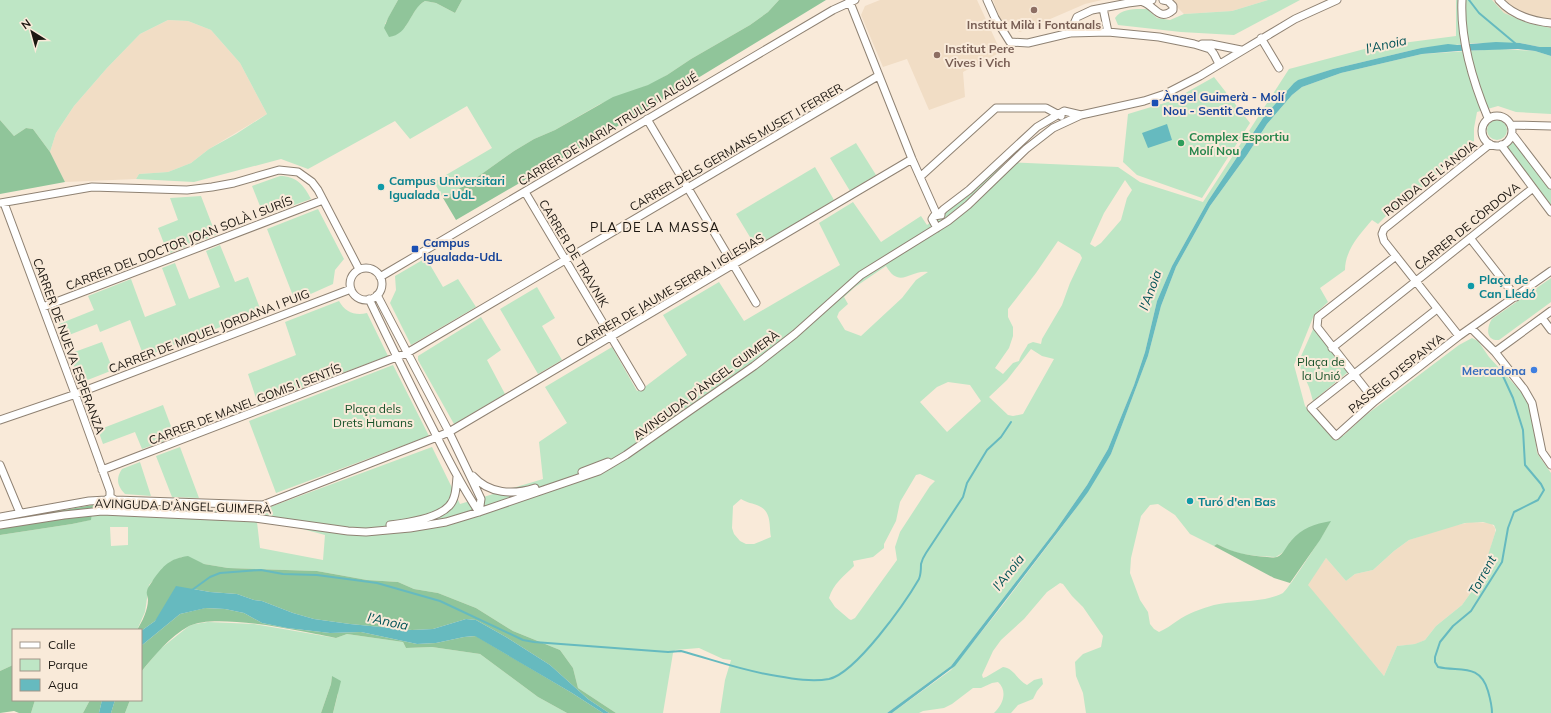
<svg xmlns="http://www.w3.org/2000/svg" width="1551" height="713" font-family="Mulish,sans-serif">
  <style>
    .built { fill: #f1ddc5 }
    .green { fill: #bee6c5; fill-rule: evenodd }
    .forest { fill: #90c59a }
    .water { fill: #66babf }
    .lines { fill: none; stroke-linecap: round; stroke-linejoin: round }
    .stream { stroke: #66babf; stroke-width: 2 }
    .minor-casing { stroke: #8f8273; stroke-width: 9 }
    .minor { stroke: #fff; stroke-width: 7 }
    .education-dot { fill: #8d6e63; stroke: #f9ead9; stroke-width: 1.5 }
    .transit-dot { fill: #1a4fb4; stroke: #f9ead9; stroke-width: 1.5 }
    .leisure-dot { fill: #2e9e5b; stroke: #f9ead9; stroke-width: 1.5 }
    .culture-dot { fill: #0f9aa8; stroke: #f9ead9; stroke-width: 1.5 }
    .shop-dot { fill: #3f7fe0; stroke: #f9ead9; stroke-width: 1.5 }
    .labels { text-anchor: middle; dominant-baseline: central; stroke-width: 4; stroke-linejoin: round; paint-order: stroke }
    .education-label { font-size: 12px; font-weight: bold; fill: #785e54; stroke: #f9ead9 }
    .transit-label { font-size: 12px; font-weight: bold; fill: #164399; stroke: #f9ead9; text-anchor: start }
    .street-label { font-size: 12px; fill: #1c1711; stroke: #f9ead9 }
    .leisure-label { font-size: 12px; font-weight: bold; fill: #27864d; stroke: #f9ead9; text-anchor: start }
    .culture-label { font-size: 12px; font-weight: bold; fill: #0d838f; stroke: #f9ead9; text-anchor: start }
    .park-label { font-size: 12px; fill: #175129; stroke: #f9ead9 }
    .shop-label { font-size: 12px; font-weight: bold; fill: #366cbe; stroke: #f9ead9; text-anchor: end }
    .water-label { font-size: 13px; font-style: italic; fill: #015256; stroke: #f9ead9 }
    .neighbourhood-label { font-size: 13px; letter-spacing: 1px; fill: #1c1711; stroke: #f9ead9 }
  </style>
  <rect width="100%" height="100%" fill="#f9ead9"/>
  <path class="built" d="M880,0H977L1001,52L963,72L965,97L929,110L907,59L883,67L861,15L865,6Z
    M993,0H1102L1085,4L1020,32L1005,25L999,17Z
    M1170,0H1268L1232,11L1184,14Z
    M1492,0H1551V28L1528,23L1504,13Z
    M168,20L188,21L211,30L240,63L267,114L209,149L191,163L168,172L139,174L136,179L65,182L50,152L56,133L74,106L107,68L140,34Z
    M1471,522L1491,523L1495,528V533L1486,563L1477,584L1462,605L1436,626L1425,640L1416,644L1397,646L1384,676L1307,585L1326,558L1346,581L1355,574L1373,570L1394,551L1409,540L1448,527Z"/>
  <path class="green" d="M0,0H398L385,24L405,27L418,6L425,1L436,3L455,13L462,0H779L768,12L750,25L691,59L667,75L654,83L600,104L555,130L534,139L514,151L469,183L443,198L434,182L492,148L467,106L410,139L395,121L308,169L281,159L194,182L136,179L139,174L168,172L191,163L209,149L236,134L267,114L240,63L211,30L188,21L168,20L140,34L107,68L74,106L56,133L50,152L33,129L26,128L14,136L0,120Z
    M1268,0H1300L1234,35L1181,32L1118,25L1115,18C1122,8 1135,9 1147,9L1157,18L1170,20L1184,14L1232,11Z
    M1456,0H1492L1504,13L1528,23L1551,28V47H1540L1520,43H1477L1421,48L1333,69L1297,81L1263,118L1208,201L1172,266L1157,301L1145,352L1134,385L1108,449L1087,485L1055,531L951,666L887,713H720L725,680L731,660L723,659L699,648L675,650L673,653L663,713H616L578,688L573,668L560,650L513,631L476,608L438,593L414,589L398,582L367,580L317,571L228,568L204,564L182,557L170,562L149,585L145,612L137,630H13V665L0,671V535L72,524L90,520L93,505L254,513L432,447L460,504L543,479L539,442L567,423L545,387L612,347L637,391L646,386L687,355L663,315L719,282L744,321L840,265L819,223L853,202L881,242L921,216L927,225L1007,162L1118,167L1140,182L1203,202L1289,69L1372,47L1456,36ZM1125,180L1132,190L1127,198L1121,220L1101,243L1095,247L1090,244L1104,213ZM1058,241L1080,254L1082,258L1070,283L1062,305L1042,339L1041,344L1033,342L1028,344C1025,350 1021,354 1019,361L1013,363L1003,374L995,368L1009,348L1013,336V327L1008,317V309L1036,273ZM886,266C900,290 910,269 928,272L916,280L902,298L861,336L845,330L837,317L839,312L848,304L844,297L855,287ZM1031,349L1042,356L1054,359L1023,414L1013,416L1008,415L989,397L1007,380ZM948,382L970,385L981,401L947,432L920,402L937,387ZM920,474L935,481L930,486L900,532L895,547L897,560L855,618L851,620L849,619L835,607L829,598C833,584 844,576 854,566L853,561L873,557L884,548V544L896,521L900,502L916,475ZM741,499C747,503 753,503 759,506C772,512 769,526 771,537L754,544H746L740,541L734,534L732,528L733,506ZM257,522L299,528L325,535L323,560L260,548ZM110,527H128V545L111,546Z
    M1500,49L1535,51L1551,56V114L1516,112L1498,106L1477,112L1474,128V141L1407,201L1388,214L1378,224L1372,220C1360,234 1345,250 1345,270L1320,288L1328,302L1314,315L1294,365L1305,406L1331,436H1343L1366,415L1459,345L1472,338L1478,341L1489,357L1526,397L1532,409L1537,453L1551,473V713H1086L1083,693L1076,676L1075,662L1083,654L1101,647L1103,636L1083,607L1072,596L1063,584L1060,583L1047,592L1024,619L1001,640L993,651L982,675L983,678L986,677L1003,667C1014,668 1017,680 1027,685L1034,680L1042,678L1043,684L1037,691L1033,699L1018,705L1011,713H994C1003,705 1008,691 998,682L992,683L981,688H973L952,704L944,708L923,711L919,713H892L951,670L1002,606L1077,507L1111,454L1148,356L1161,306L1176,267L1210,206L1247,155L1267,124L1292,95L1302,87L1341,73L1422,54ZM1158,504L1175,515L1190,534L1214,546L1217,544L1229,550L1242,554L1257,556L1276,557L1285,551L1290,542L1330,522C1326,531 1288,590 1283,593C1263,603 1235,600 1214,605C1201,609 1188,613 1177,621C1171,625 1166,629 1159,632L1154,629L1150,624L1148,612L1140,600L1130,573L1131,558L1141,516L1150,505ZM1483,522L1494,525L1496,530L1482,574L1477,584L1462,605L1436,626L1425,640L1415,644L1397,646L1384,676L1308,585L1326,558L1346,581L1355,574L1373,570L1394,551L1409,540L1465,523Z
    M1214,77L1250,123L1202,198L1137,175L1123,162L1128,114L1171,101Z
    M1487 130a10 10 0 1 1 20 0a10 10 0 1 1-20 0Z
    M1515,141L1551,188V209L1505,148Z
    M856,143L876,175L850,191L830,158Z
    M815,167L834,200L756,247L736,214Z
    M280,176C296,176 304,185 311,199L264,216L252,186Z
    M201,196L216,235L168,254L158,228L178,220L170,198Z
    M318,209L344,259L335,270L333,284L295,301L267,229Z
    M220,245L235,282L248,277L261,311L144,357L130,320L100,332L97,324L64,337L59,324L94,310L88,296L131,279L145,317L176,305L162,268L175,263L189,299L220,287L206,251Z
    M426,258L443,287L458,279L476,307L411,345L390,303L396,290L395,276Z
    M1551,278V302L1499,340C1486,341 1486,328 1492,319Z
    M537,287L555,318L542,326L562,360L538,374L500,309Z
    M339,301C345,312 355,316 367,313L388,356L258,404L248,374L296,355L285,322Z
    M481,317L501,350L487,360L505,394L454,424L418,360V356Z
    M1314,327L1348,372L1313,401L1309,387L1298,363Z
    M102,342L113,370L80,383L69,354Z
    M393,365L429,436L276,493L249,421Z
    M163,405L175,437L142,449L135,432L103,444L98,430Z
    M180,447L199,498L172,497L156,456Z
    M140,462L151,496L125,494C118,487 115,479 122,469Z
    M208,622L254,624L336,638L347,634L403,642L406,648L432,647L480,654L538,697L567,713H333L338,694L332,676L331,684L321,713H125L130,700H141V672L160,649L189,626L195,624Z
    M35,700H90L83,713H31Z"/>
  <path class="forest" d="M398,0H462L455,13L436,3L425,1C410,9 409,35 389,37L384,28L388,18Z
    M779,0H826L647,109L456,220L443,198L469,183L514,151L534,139L555,130L613,97L648,85L667,75L691,59L750,25L768,12Z
    M0,120L14,136L26,128L33,129L50,152L65,182L0,194Z
    M93,505L91,520L72,524L0,535V521Z
    M1331,521L1320,540L1290,583L1274,578L1214,546L1217,544C1233,553 1250,556 1267,557C1270,557 1274,558 1277,557C1284,554 1286,546 1291,541C1302,528 1314,524 1331,521Z
    M188,556L204,564L228,568L317,571L367,580L398,582L414,589L438,593L476,608L513,631L560,650L573,668L578,688L616,713H609L588,699L550,665L506,637L476,620L466,619L433,629L412,630L350,624L314,619L293,613L262,601L254,600L237,594L210,592L193,589L155,621L141,631L137,630C142,622 148,610 148,600C148,597 146,594 147,591C148,586 151,584 153,580C164,565 169,559 188,556Z
    M205,608L225,609L244,613L262,623L287,628L330,633L361,632L417,644L436,643L464,637L476,636L572,693L603,713H567L538,697L480,654L432,647L406,648L403,642L347,634L336,638C305,632 216,612 189,626C169,637 155,655 141,672V646L180,614Z
    M13,665V700H35L31,713H19L14,711L0,713V671Z
    M332,676L341,681L333,713H321L331,684Z
    M90,700H102L99,713H83Z
    M115,700H130L125,713H111Z"/>
  <path class="water" d="M1496,42L1520,43L1540,47H1551V56L1535,51L1518,49L1458,51L1422,54L1341,73L1302,87L1292,95L1267,124L1247,155L1210,206L1176,267L1161,306L1148,356L1119,433L1111,454L1088,492L1077,507L955,666L892,713H887L951,666L1055,531L1087,485L1108,449L1134,385L1145,352L1157,301L1172,266L1208,201L1263,118L1294,83L1298,80L1333,69L1421,48L1448,44L1457,45Z
    M1167,124L1172,140L1148,148L1142,133Z
    M176,586L210,592L237,594L254,600L262,601L293,613L314,619L350,624L412,630L433,629L466,619L476,620L506,637L550,665L588,699L609,713H603L572,693L475,636L464,637L436,643L417,644L361,632L330,633L287,628L262,623L244,613L225,609L206,608L180,614L141,646V631L155,621Z
    M102,700H115L111,713H99Z"/>
  <g class="lines">
    <path class="stream" d="M1469,0L1479,13L1516,44
      M192,590L210,577L220,573L261,570L283,574L317,575L377,583L440,601L523,640L534,642L668,652L681,651C714,660 743,671 777,676C794,679 812,682 829,679C856,673 905,603 919,579C921,574 921,569 921,564C922,560 924,556 926,553L963,497L967,483L987,450L1001,437L1011,422
      M1492,713C1492,705 1490,698 1488,691C1480,663 1460,672 1438,667L1435,662V657L1440,642L1453,626L1471,611L1502,562L1508,528L1514,512L1538,500L1544,490L1541,484L1525,465L1523,430L1513,398L1502,374"/>
    <defs>
      <path id="minor" d="M849,0L912,159L937,215
        M987,0L995,18L1010,42L1028,43L1070,33L1108,32L1159,37L1194,44L1210,49L1214,54L1219,64
        M1462,0C1460,40 1473,82 1488,118
        M1499,0C1512,15 1532,21 1551,23
        M1143,2C1155,6 1159,22 1173,10V6L1168,1L1163,0
        M1103,8L1108,32
        M1070,33L1077,17L1092,10L1128,3L1152,0
        M1261,38L1279,68
        M1202,44H1211L1241,50
        M1482 131a15 15 0 1 1 30 0a15 15 0 1 1-30 0Z
        M647,119L756,303
        M1511,125L1551,126
        M1512,134L1551,185
        M1501,145L1551,212
        M920,177L996,108H1046L1061,116
        M525,192L641,387
        M0,203L92,187L187,190L212,187L234,183L279,170L298,172L312,182L318,190L359,269
        M4,203L74,391L110,491V497
        M941,215V212L944,209L969,190L1037,127L1064,111L1081,115
        M937,228L932,219L934,216L940,215
        M1470,238L1516,297
        M350 284a16 16 0 1 1 32 0a16 16 0 1 1-32 0Z
        M380,277L833,10L855,0
        M377,295L449,432L473,482L481,499L479,512
        M369,299C390,343 411,386 433,429C447,457 461,486 479,512
        M43,307L323,200
        M1437,309L1311,408L1336,436L1375,401L1459,336L1551,271
        M1542,318L1551,330
        M1471,328L1495,352L1524,389L1532,403L1542,452L1551,465
        M1459,336L1384,241L1382,234L1384,229L1490,144
        M1332,348L1533,188
        M1495,352L1551,311
        M1375,401L1317,327L1318,317L1396,256
        M0,420L76,394L351,289
        M0,465L20,513
        M102,470L407,353L878,76
        M582,472L608,462
        M473,476C489,494 513,495 535,488
        M110,497L115,500L263,505L437,437L449,432L912,159
        M0,517L89,501L106,500L110,497
        M0,525L64,515L102,511L255,518L348,531L366,532L410,528L446,522L479,512L599,471L626,455L754,366L795,334L861,275L948,221L968,205L1026,149L1053,128L1081,115L1144,101L1165,94L1200,76L1295,19L1337,0
        M390,525C407,523 437,519 449,506C456,499 456,487 457,477"/>
    </defs>
    <use href="#minor" class="minor-casing"/>
    <use href="#minor" class="minor"/>
  </g>
  <g class="education-dot">
    <circle cx="1034" cy="10" r="4"/>
    <circle cx="937" cy="55" r="4"/>
  </g>
  <g class="transit-dot">
    <rect x="1151" y="99" width="8" height="8" rx="2"/>
    <rect x="411" y="245" width="8" height="8" rx="2"/>
  </g>
  <circle class="leisure-dot" cx="1181" cy="143" r="4"/>
  <g class="culture-dot">
    <circle cx="381" cy="187" r="4"/>
    <circle cx="1471" cy="286" r="4"/>
    <circle cx="1190" cy="501" r="4"/>
  </g>
  <circle class="shop-dot" cx="1534" cy="370" r="4"/>
  <g class="labels">
    <g class="education-label">
      <text x="1034" y="24">Institut Milà i Fontanals</text>
      <text x="945" y="48" text-anchor="start">Institut Pere<tspan x="945" dy="14">Vives i Vich</tspan></text>
    </g>
    <g class="transit-label">
      <text x="1163" y="96">Àngel Guimerà - Molí<tspan x="1163" dy="14">Nou - Sentit Centre</tspan></text>
      <text x="423" y="242">Campus<tspan x="423" dy="14">Igualada-UdL</tspan></text>
    </g>
    <g class="street-label">
      <text transform="translate(608 129) rotate(-31)">CARRER DE MARIA TRULLS I ALGUÉ</text>
      <text transform="translate(736 147) rotate(-30)">CARRER DELS GERMANS MUSET I FERRER</text>
      <text transform="translate(1430 178) rotate(-38)">RONDA DE L'ANOIA</text>
      <text transform="translate(1467 226) rotate(-39)">CARRER DE CÒRDOVA</text>
      <text transform="translate(179 243) rotate(-21)">CARRER DEL DOCTOR JOAN SOLÀ I SURÍS</text>
      <text transform="translate(574 253) rotate(59)">CARRER DE TRAVNIK</text>
      <text transform="translate(670 290) rotate(-30)">CARRER DE JAUME SERRA I IGLESIAS</text>
      <text transform="translate(209 331) rotate(-21)">CARRER DE MIQUEL JORDANA I PUIG</text>
      <text transform="translate(69 346) rotate(70)">CARRER DE NUEVA ESPERANZA</text>
      <text transform="translate(1396 373) rotate(-39)">PASSEIG D'ESPANYA</text>
      <text transform="translate(706 385) rotate(-36)">AVINGUDA D'ÀNGEL GUIMERÀ</text>
      <text transform="translate(245 404) rotate(-21)">CARRER DE MANEL GOMIS I SENTÍS</text>
      <text transform="translate(183 506) rotate(2)">AVINGUDA D'ÀNGEL GUIMERÀ</text>
    </g>
    <g class="leisure-label">
      <text x="1189" y="136">Complex Esportiu<tspan x="1189" dy="14">Molí Nou</tspan></text>
    </g>
    <g class="culture-label">
      <text x="389" y="180">Campus Universitari<tspan x="389" dy="14">Igualada - UdL</tspan></text>
      <text x="1479" y="279">Plaça de<tspan x="1479" dy="14">Can Lledó</tspan></text>
      <text x="1198" y="501">Turó d'en Bas</text>
    </g>
    <g class="park-label">
      <text x="1321" y="361">Plaça de<tspan x="1321" dy="14">la Unió</tspan></text>
      <text x="373" y="408">Plaça dels<tspan x="373" dy="14">Drets Humans</tspan></text>
    </g>
    <g class="shop-label">
      <text x="1526" y="370">Mercadona</text>
    </g>
    <g class="water-label">
      <text transform="translate(1386 44) rotate(-13)">l'Anoia</text>
      <text transform="translate(1150 290) rotate(-70)">l'Anoia</text>
      <text transform="translate(1008 572) rotate(-52)">l'Anoia</text>
      <text transform="translate(1482 575) rotate(-61)">Torrent</text>
      <text transform="translate(388 621) rotate(12)">l'Anoia</text>
    </g>
    <g class="neighbourhood-label">
      <text x="655" y="227">PLA DE LA MASSA</text>
    </g>
  </g>
  <rect x="12" y="629" width="130" height="72" fill="#f9ead9" stroke="#a19689"/>
  <rect x="20" y="642" width="20" height="6" fill="#ffffff" stroke="#a19689"/>
  <text x="48" y="649" font-size="12" fill="#1c1711">Calle</text>
  <rect x="20" y="659" width="20" height="12" fill="#bee6c5" stroke="#a19689"/>
  <text x="48" y="669" font-size="12" fill="#1c1711">Parque</text>
  <rect x="20" y="679" width="20" height="12" fill="#66babf" stroke="#a19689"/>
  <text x="48" y="689" font-size="12" fill="#1c1711">Agua</text>
  <g transform="translate(32 32) rotate(323)" stroke="#f9ead9" stroke-width="3" paint-order="stroke">
  <path d="M0-3L7 15L0 10L-7 15Z" fill="#1c1711"/>
  <text y="-6" font-size="11" font-weight="bold" text-anchor="middle" fill="#1c1711">N</text>
  </g>
</svg>
